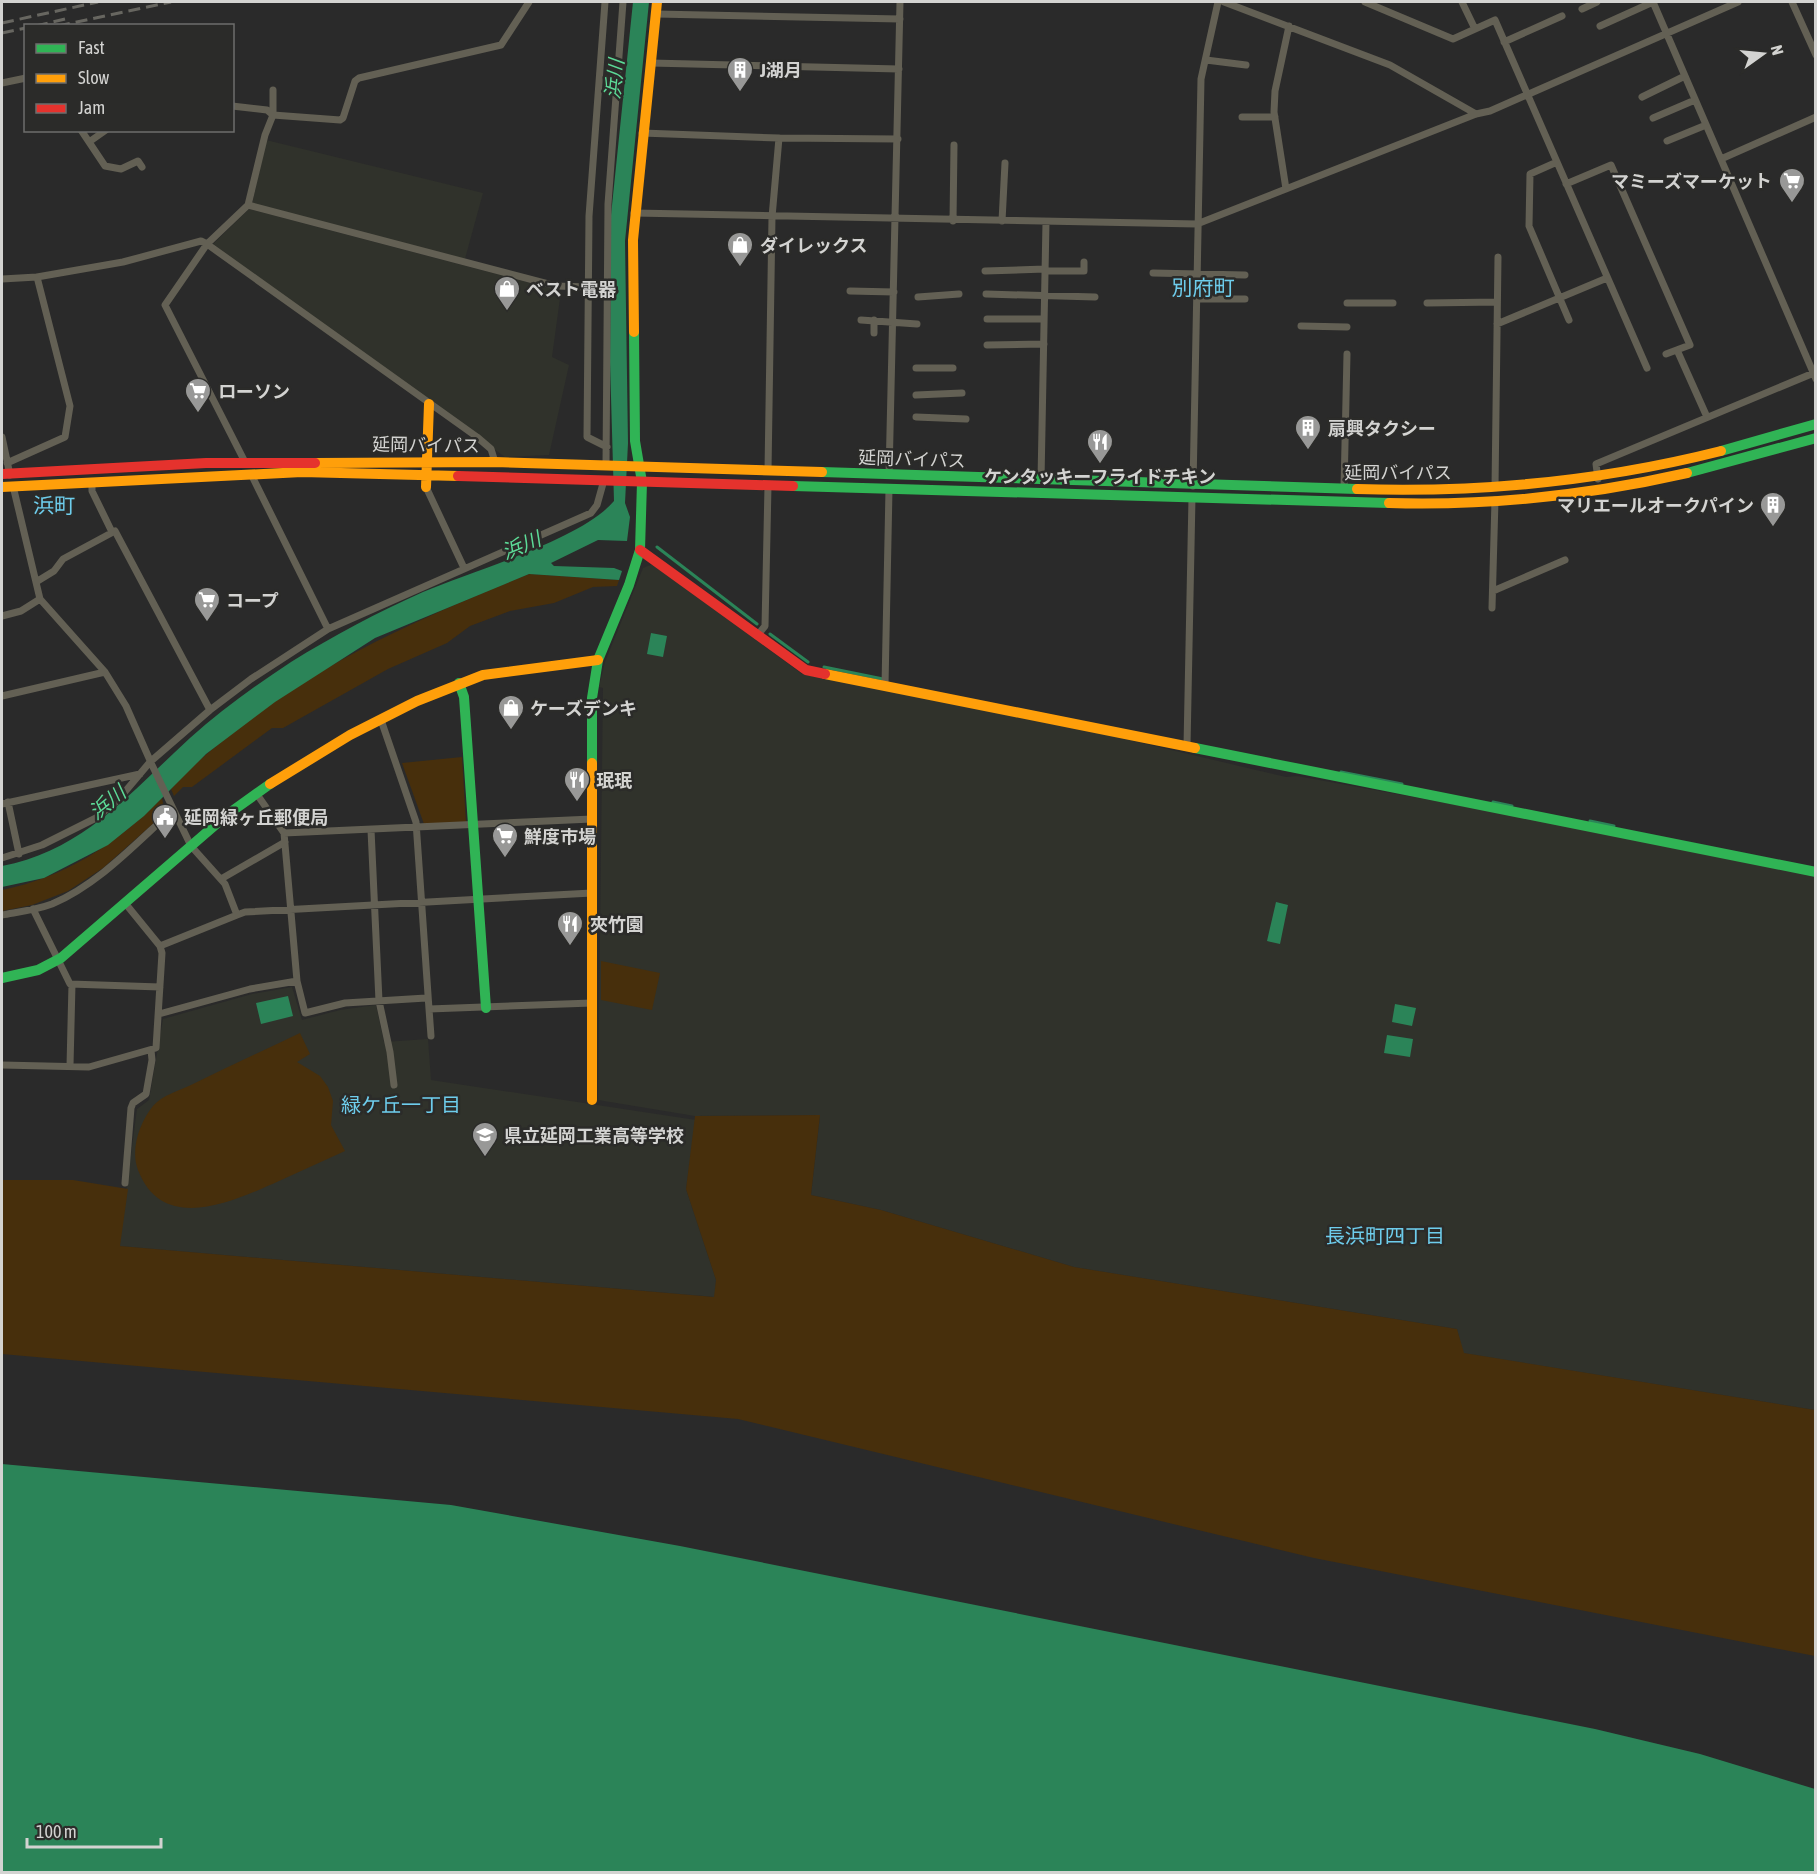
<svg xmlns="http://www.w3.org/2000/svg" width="1817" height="1874" font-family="'Asap Condensed','Noto Sans JP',sans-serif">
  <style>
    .built { fill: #30322b }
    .green { fill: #472f0c }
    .water { fill: #2b8458 }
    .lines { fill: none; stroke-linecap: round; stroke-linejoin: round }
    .stream { stroke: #2b8458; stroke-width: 3 }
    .street { stroke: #636054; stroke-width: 7 }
    .fast { stroke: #30b455; stroke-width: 10 }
    .slow { stroke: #ff9f0a; stroke-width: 10 }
    .jam { stroke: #e5322d; stroke-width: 10 }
    .rail { stroke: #676660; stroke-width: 3; stroke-dasharray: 12 6; stroke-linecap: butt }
    .labels { text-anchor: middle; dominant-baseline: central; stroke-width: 5; stroke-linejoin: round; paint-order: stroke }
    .poi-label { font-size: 18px; font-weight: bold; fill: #d3d3d1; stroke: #2b2b29; text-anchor: start }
    .street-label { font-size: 18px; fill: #d3d3d1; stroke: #2b2b29 }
    .water-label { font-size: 20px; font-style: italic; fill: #5cda97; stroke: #2b2b29 }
    .neighbourhood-label { font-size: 20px; fill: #6ecdec; stroke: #2b2b29 }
    .quarter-label { font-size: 21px; fill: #6ecdec; stroke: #2b2b29 }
  </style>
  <rect width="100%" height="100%" fill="#2a2a2a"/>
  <path class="built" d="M266,140L483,193L465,259L252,204Z
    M249,209L561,291L552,357L569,365L549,455L505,457L213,244Z
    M653,564L802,674L1112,736L1286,777L1297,776L1501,813L1815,877V1410L1463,1353L1457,1329L1074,1267L881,1210L811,1195L820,1115L695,1116L598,1100L603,688L599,687L605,662L643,568Z
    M292,987L302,1020L340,1010L376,1005L384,1042L428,1039L431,1080L696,1120L686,1189L716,1280L715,1297L119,1246L137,1109L149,1100L163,1019L252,994Z"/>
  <path class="green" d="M529,574L619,580L617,586L593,587L554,603L510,611L470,626L447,643L388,669L283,728H272L192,787H183L174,796L171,789C190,766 215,747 239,728C329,657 424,617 529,574Z
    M462,757L466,822L424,824L402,763Z
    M162,798L165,813L103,868L68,891L32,905L2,911V890C66,877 116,844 162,798Z
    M601,961L660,973L652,1010L601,1000Z
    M300,1033L310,1054L297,1062L320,1076L328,1087L333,1101L331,1125L345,1151C323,1161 301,1171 279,1181C234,1201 163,1235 138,1170C130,1149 140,1122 153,1106C162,1095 181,1090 193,1084C228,1067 264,1050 300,1033Z
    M820,1115L811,1195L881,1210L1074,1267L1457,1329L1464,1353L1815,1410V1656L1314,1558L738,1419L2,1354V1180H73L128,1189L120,1246L714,1297L716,1280L686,1189L695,1116Z"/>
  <path class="water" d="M633,2H649L625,241L628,443L625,503L630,517L627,541L598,540L551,563L554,566L614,568L622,571L619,580L529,574L375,638L275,702L206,754L144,816L108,845L44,878L2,887V866C83,851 132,791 190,738C221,710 256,685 291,662C333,636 378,612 423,592C474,570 581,540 614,501L610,362L611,215Z
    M651,633L667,636L663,657L647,654Z
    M1276,902L1288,905L1280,944L1267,941Z
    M288,996L293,1016L261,1024L256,1003Z
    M1395,1004L1416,1008L1412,1026L1392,1022Z
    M1387,1035L1413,1039L1410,1057L1384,1053Z
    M2,1464L451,1505L680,1546L1595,1729L1700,1754L1815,1789V1872H2Z"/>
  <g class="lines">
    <path class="stream" d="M657,547L757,624
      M770,634L808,662
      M824,667L883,679
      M1341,772L1402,784
      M1493,802L1512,806
      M1590,821L1614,826"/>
    <path class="street" d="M605,2L589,216L587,437L607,447
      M1224,2L1390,65L1476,114
      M1365,2L1453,39L1495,20L1647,368
      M1462,2L1475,29
      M1653,2L1816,379
      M1792,2L1816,55
      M1582,9L1597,2
      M656,14L900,19
      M1600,26L1653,2
      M1504,42L1562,16
      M1206,60L1246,65
      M651,63L899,69
      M2,83L26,78
      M1642,97L1685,76
      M232,106L267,110L273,115
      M273,115V90
      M1242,117H1275
      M1653,118L1695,100
      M81,130L105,166L121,169L138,161L142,167
      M642,133L779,138
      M1667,141L1706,125
      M89,142L106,130
      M1721,159L1816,117
      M1557,162L1530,174L1529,226L1569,320
      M1566,184L1611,165L1690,345L1666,354
      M1286,189L1274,112L1275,91L1289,26
      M248,205L556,286L588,287
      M634,213L1197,224L1476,114L1490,111L1738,2
      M953,221L954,145
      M1002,221L1005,163
      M985,271L1045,269
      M1045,271H1084V262
      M1153,273L1245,275
      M2,279L37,277L123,262L201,241L207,244L248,205L265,135L273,115L340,120L343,118L355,81L359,78L501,45L529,2
      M850,291L894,292
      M986,294L1095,297
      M918,297L959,294
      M1197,299H1245
      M1347,303H1393
      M1427,303L1497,302
      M987,319H1044
      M861,320L917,324
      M1497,324L1607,278
      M1301,326L1347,327
      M874,333V320
      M987,345L1044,344
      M1677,350L1707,417
      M916,368H953
      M916,395L962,393
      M916,417L966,419
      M2,437L10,475
      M245,462L165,305L207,244L477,437L491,449L495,462
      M7,463L65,437L70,406L37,277
      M606,466L608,204L623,2
      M768,471L772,217L779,138L898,139
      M251,474L328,629
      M889,475L900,2
      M1598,479L1596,464L1816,372
      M1041,480L1046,222
      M92,482V491L112,532
      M13,486L40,599L105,672L126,706L152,765L191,846L225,884L237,915L245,912L592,893
      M1193,486L1201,79L1218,2
      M426,487L464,568
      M1495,487L1498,257
      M1344,489L1347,354
      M36,582L54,571L63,559L115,531L210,710
      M1493,591L1565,560
      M1492,608L1495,500
      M2,616L21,611L40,599
      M757,636L765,626L768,486
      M885,686L889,489
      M2,696L105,672
      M381,720L416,822L429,1009L592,1003
      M1187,746L1192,497
      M256,793L284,833L297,981L305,1013L345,1003L426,998
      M8,802L19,854
      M2,804L140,774
      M371,830L379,1001L390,1052L394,1085
      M284,833L592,819
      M2,858L42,845L96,818L118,800L150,762L210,710L251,679L328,629L591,513L597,505L604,480
      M221,879L285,842
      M33,909L70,984L160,987
      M2,915C18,912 36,910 52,904C99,884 136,843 173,810
      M160,946L237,915
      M429,1009L431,1036
      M159,1014L250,989L297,981
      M2,1065L89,1067L156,1048L162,953L160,946L125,903
      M70,1066L72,984
      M125,1183L131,1108L133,1103L146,1094L152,1060L151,1050"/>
    <path class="fast" d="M1721,451L1816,424
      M822,472L1357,489
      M1687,473L1816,438
      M793,486L1389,503
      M459,683L464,697L486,1008
      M1195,748L1816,872
      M592,763V698L598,660L629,585L640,550L642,482L635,441L634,332
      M2,978L38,970L61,958L228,814L270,784"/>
    <path class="slow" d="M634,332L633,240L657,2
      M315,463L495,462L822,472
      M2,487L302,472L458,476
      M426,487L429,404
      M1357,489C1480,493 1602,481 1721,451
      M1389,503C1489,506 1590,495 1687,473
      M825,674L1195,748
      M592,763V1100
      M270,784L350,735L417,701L483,675L598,660"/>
    <path class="jam" d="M2,474L206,463H315
      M458,476L793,486
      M640,550L806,670L825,674"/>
    <path class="rail" d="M2,23L98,2
      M36,26L65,19
      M58,26L171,2
      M2,33L26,28"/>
  </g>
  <defs>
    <symbol id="building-pin" viewBox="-11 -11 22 30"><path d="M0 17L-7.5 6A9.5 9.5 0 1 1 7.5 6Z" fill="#989897" stroke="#2b2b29"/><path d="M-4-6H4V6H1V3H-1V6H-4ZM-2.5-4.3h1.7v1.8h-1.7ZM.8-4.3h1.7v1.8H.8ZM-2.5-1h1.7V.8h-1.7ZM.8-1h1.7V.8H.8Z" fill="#fff"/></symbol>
    <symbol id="supermarket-pin" viewBox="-11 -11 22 30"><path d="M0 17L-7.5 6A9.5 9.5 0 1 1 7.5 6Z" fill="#989897" stroke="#2b2b29"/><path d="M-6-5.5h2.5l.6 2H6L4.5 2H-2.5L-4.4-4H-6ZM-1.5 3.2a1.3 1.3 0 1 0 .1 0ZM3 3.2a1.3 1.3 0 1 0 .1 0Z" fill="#fff"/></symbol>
    <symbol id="shop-pin" viewBox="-11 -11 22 30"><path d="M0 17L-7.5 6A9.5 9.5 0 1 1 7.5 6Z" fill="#989897" stroke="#2b2b29"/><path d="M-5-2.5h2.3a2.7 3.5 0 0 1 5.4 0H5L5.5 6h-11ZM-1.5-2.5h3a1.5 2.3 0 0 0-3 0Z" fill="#fff"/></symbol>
    <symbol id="restaurant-pin" viewBox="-11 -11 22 30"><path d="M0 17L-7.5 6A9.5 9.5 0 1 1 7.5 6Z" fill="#989897" stroke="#2b2b29"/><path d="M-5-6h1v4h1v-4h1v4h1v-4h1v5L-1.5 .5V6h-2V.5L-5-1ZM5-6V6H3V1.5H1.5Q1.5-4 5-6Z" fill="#fff"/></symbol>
    <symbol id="civic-pin" viewBox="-11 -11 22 30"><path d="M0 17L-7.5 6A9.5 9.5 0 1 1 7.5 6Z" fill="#989897" stroke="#2b2b29"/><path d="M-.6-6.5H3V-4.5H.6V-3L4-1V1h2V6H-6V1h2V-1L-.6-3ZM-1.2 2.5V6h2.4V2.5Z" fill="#fff"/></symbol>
    <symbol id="school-pin" viewBox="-11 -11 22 30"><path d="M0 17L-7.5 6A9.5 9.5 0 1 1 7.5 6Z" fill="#989897" stroke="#2b2b29"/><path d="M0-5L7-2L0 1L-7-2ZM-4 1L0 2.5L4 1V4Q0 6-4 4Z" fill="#fff"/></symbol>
  </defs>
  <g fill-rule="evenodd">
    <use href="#building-pin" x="725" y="55" width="30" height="40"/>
    <use href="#supermarket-pin" x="1777" y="166" width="30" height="40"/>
    <use href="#shop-pin" x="725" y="230" width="30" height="40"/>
    <use href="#shop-pin" x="492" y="274" width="30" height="40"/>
    <use href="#supermarket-pin" x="183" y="376" width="30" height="40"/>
    <use href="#building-pin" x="1293" y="413" width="30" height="40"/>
    <use href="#restaurant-pin" x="1085" y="427" width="30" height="40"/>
    <use href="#building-pin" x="1758" y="490" width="30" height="40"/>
    <use href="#supermarket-pin" x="192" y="585" width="30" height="40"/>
    <use href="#shop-pin" x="496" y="693" width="30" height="40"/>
    <use href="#restaurant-pin" x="562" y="765" width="30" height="40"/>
    <use href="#civic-pin" x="150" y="802" width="30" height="40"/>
    <use href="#supermarket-pin" x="490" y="821" width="30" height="40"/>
    <use href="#restaurant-pin" x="555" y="909" width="30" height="40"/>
    <use href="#school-pin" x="470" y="1120" width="30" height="40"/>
  </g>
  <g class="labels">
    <g class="poi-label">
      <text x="760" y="70">J湖月</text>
      <text x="1772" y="181" text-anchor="end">マミーズマーケット</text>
      <text x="760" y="245">ダイレックス</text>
      <text x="526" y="289">ベスト電器</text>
      <text x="218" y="391">ローソン</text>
      <text x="1328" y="428">扇興タクシー</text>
      <text x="1100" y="476" text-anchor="middle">ケンタッキーフライドチキン</text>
      <text x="1754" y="505" text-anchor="end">マリエールオークパイン</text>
      <text x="226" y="600">コープ</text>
      <text x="530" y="708">ケーズデンキ</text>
      <text x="596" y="780">珉珉</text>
      <text x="184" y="817">延岡緑ヶ丘郵便局</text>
      <text x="524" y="836">鮮度市場</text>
      <text x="590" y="924">夾竹園</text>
      <text x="504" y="1135">県立延岡工業高等学校</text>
    </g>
    <g class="street-label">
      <text transform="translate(426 445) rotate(1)">延岡バイパス</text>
      <text transform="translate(912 459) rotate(2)">延岡バイパス</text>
      <text x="1398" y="472">延岡バイパス</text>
    </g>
    <g class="water-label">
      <text transform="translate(614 79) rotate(-84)">浜川</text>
      <text transform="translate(521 545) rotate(-23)">浜川</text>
      <text transform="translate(107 802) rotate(-39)">浜川</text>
    </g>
    <g class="neighbourhood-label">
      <text x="401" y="1104">緑ケ丘一丁目</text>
      <text x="1385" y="1235">長浜町四丁目</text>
    </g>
    <g class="quarter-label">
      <text x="1203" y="287">別府町</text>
      <text x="54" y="505">浜町</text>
    </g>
  </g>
  <rect width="1817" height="1874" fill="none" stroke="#d3d3d1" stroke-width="6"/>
  <rect x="24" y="24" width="210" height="108" fill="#2b2b29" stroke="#6e6e6c" stroke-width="1.5"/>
  <rect x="36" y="44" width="30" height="9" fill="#30b455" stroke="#6e6e6c" stroke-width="1.5"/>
  <text x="78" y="54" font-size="18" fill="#d3d3d1">Fast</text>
  <rect x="36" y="74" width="30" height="9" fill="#ff9f0a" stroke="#6e6e6c" stroke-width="1.5"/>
  <text x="78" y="84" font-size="18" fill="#d3d3d1">Slow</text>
  <rect x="36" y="104" width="30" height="9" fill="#e5322d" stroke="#6e6e6c" stroke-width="1.5"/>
  <text x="78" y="114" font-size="18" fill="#d3d3d1">Jam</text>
  <g transform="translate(1763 54) rotate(75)" stroke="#2b2b29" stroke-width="4.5" paint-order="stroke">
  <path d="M0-4.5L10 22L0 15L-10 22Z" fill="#d3d3d1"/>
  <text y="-9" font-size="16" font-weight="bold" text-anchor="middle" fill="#d3d3d1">N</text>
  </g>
  <path d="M27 1838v9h134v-9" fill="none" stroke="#d3d3d1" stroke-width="3"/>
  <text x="36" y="1838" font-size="18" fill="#d3d3d1" stroke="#2b2b29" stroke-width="4.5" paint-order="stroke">100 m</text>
</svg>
